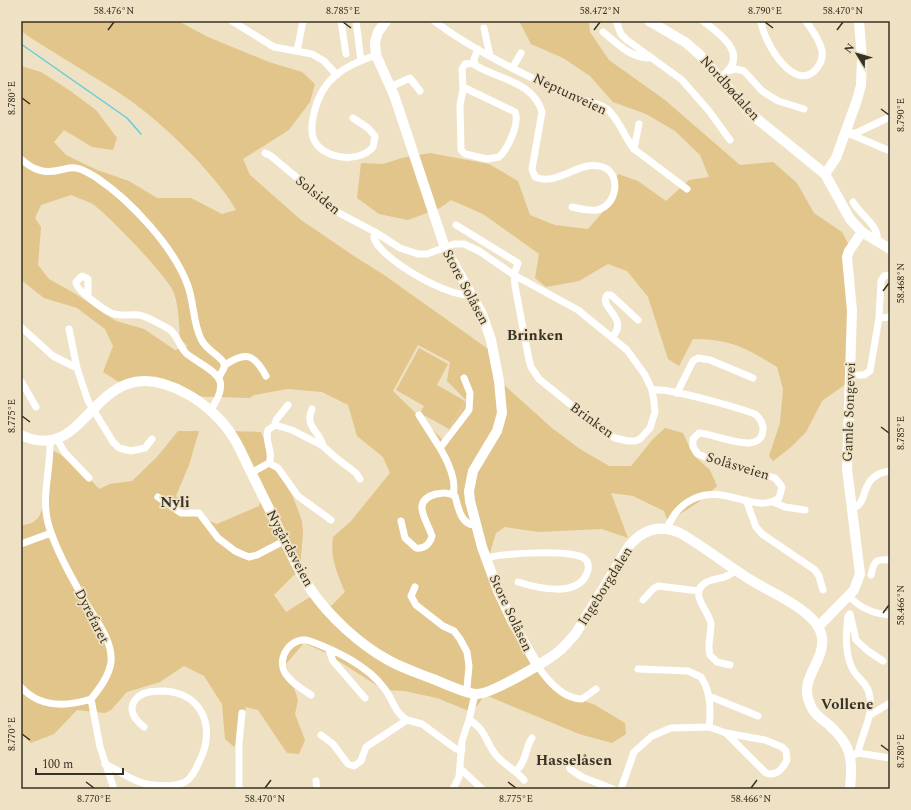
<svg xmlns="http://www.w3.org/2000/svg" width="911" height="810" font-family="Spectral,serif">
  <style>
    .green { fill: #e1c58a; fill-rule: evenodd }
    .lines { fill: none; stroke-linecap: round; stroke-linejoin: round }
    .stream { stroke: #63cddd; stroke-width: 1.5 }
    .street { stroke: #fff; stroke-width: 7 }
    .secondary { stroke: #fff; stroke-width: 10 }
    .ticks { fill: none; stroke: #373226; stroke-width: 1.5 }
    .labels { text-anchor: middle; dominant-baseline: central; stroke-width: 3.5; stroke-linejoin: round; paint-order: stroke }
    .street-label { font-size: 14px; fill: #373226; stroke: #efe1c3 }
    .neighbourhood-label { font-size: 15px; font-weight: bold; fill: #373226; stroke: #efe1c3 }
    .neatline { fill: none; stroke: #373226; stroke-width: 1.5 }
    .ticks-label { font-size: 10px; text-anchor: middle; fill: #373226 }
  </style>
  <rect width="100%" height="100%" fill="#efe1c3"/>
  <path class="green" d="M21,21H178L208,37L269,62L302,72L315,84L310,102L289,130L243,159L250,175L301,220L357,258L384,275L491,351L502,383L552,428L580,449L609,466H631L653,439L665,428L683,433L693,455L710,470L717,486L700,501L668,522L664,511L633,496L611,493L628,538L602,529L539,532L505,527L496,533L486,566L513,629L554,683L574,697L595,705L625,723L626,734L612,743L579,734L485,695L477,706L469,711L437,698L404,691L384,690L326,653L304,643L286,664L298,700L295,714L305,740L299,754L287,753L258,710L246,707L239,740L234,747L225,739L222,704L204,676L184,666L160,682L127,692L111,710L105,713L77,710L54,734L31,743L21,734V525C28,525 33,523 38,518C45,510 50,463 52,450L76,463L99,489L110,484L132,481L157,457L178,431H199L189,465L176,496L195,516L217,524L259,506L262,498L229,431L261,432L275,467L293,497L302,521L303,533L300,569L274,595L286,612L315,594L331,606L345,592C337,573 330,558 333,537L351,521L390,473L383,457L357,436L348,405L322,392L288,389L254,395L250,398L182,396L154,384H122L103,372L113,346L105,329L77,308L44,298L21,280V66L41,72L69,90L96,110L117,138L113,150L92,147L64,130L54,142L66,155L97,170L129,181L157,198H191L222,214L236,210C226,192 212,177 199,162C178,140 156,119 131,101C95,76 57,56 21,31ZM71,195C77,198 85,200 91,203C107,213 168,277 174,293C179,307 179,325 180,339L188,346L175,350L144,329L116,321L74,293L49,279L38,265L41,227L35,218L41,205ZM418,345L450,362L447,381L466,400L443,440L393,391Z
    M519,21H589L590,32L609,60L665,100L740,165L773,162L797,183L814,213L842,232L849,245L850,381L822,401L806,432L790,448L773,461L769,456L780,423L783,389L777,367C746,348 731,339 693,339L679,366L668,359L648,297L627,271L608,264L579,281L546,287L535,278L539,254L483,214L451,200L440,208L408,220L379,214L357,198L361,163L383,164L402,158L430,153L489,164L518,181L530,215L555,225L588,229L608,206L618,174L638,181L666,201L689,180L709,177L700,155L675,131L646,114L613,102L590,76L563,58L531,44Z
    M419,348L448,364L437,385L465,401L449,429L420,413L424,406L396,390Z"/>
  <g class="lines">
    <path class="stream" d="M21,44L127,118L141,134"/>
    <path class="street" d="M232,21L274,47L312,54L324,61L337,75
      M341,21L346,54
      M356,21L361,61
      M434,21C474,51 525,75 570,96C582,102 597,101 607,109C620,120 624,137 634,149L687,189
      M616,21L621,34L627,40L682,80L709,111L730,140
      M703,21C723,36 750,56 721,77
      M761,21C763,41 795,96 817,68C821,63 823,58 822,51C820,40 812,30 806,21
      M484,28L490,56
      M603,32C617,43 630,58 650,58
      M478,49L474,59L475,65C499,80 533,81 542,112L532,169L535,177C559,187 578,159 603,167C622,174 617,206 597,210C588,211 580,209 572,207
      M297,51L303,21
      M513,67L521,53
      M729,71L736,69L744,71L762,91L778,101L804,109
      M390,87L410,78L420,91
      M463,87L515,112C520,123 508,149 499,157L487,159L465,154L461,150L460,105L463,90L462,69L465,64L474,63
      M353,118L368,128L375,136L373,147C359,164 323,159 314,140C310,131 312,121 314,113C322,78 344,66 376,55
      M845,133H856L890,117
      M850,134L890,151
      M634,149L639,124
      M265,153L271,156L339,213L375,232L400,248L418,254H427L454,244H464L479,251L514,275L578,310L627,350L645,375L652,390L654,402L655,412L650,428L640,439L635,441H628L615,438L606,433L539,379L531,367L529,360L515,286L514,275L518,263L456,225
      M21,159C33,170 44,174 60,170C64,169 70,167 75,168C82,168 90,174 97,178C131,201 174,247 188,286C194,303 193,323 201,339C206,350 218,354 224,363V368L219,377
      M853,202C860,215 880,226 877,241
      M375,232L374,238C380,259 449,298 471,295
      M88,296V279L82,276L76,282C75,289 104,310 111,313C120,317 130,314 139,315C147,316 161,325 169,329C178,335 179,347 187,354C214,374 234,376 210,411
      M879,318L890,317
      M21,327L53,356L77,368L88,401L113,442L119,448L131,451L145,448L152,439
      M69,329L77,368
      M613,336C629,317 598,308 607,295H611L638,320
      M225,365C246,351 254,354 266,376
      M850,375H864L870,371L879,318L881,281L884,276L890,275
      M21,381L36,407
      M652,390C670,388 736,407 755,414C759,417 762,422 763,427C764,459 715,433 699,433L693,439V447L698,454L705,457L775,478L782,487L779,498C755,515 724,483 693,499C679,506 673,515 667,528
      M677,393L693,361L698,358L710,360L753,378
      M312,409C304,427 320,431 323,446
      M419,415L440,448
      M275,425L276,420L288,405
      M57,439L65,453L89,478
      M50,441C51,469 41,497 48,523C55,549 73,580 86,603C96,620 113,641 111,662C109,676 100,688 91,699L100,747L114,789
      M269,463L278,468L298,496L331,520
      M251,473L269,463C274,453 264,441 268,430L275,425L292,430L323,446L335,457L356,473L360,479
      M453,495C457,480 447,460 440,448L469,410L470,393L464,378
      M158,497L181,513H199L218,538L235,551L244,555L249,557L257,555L284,541
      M746,500L756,527L762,534L815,570L819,576L823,590
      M773,502L785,507L805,510
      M852,508C870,506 857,475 890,471
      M401,521L405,538L416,548C424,549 430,544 432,536C427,520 410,501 436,494C443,493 449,492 455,496C458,507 461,526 476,525
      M21,544L51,533
      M487,558C500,553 577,549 585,559C589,562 589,569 587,573C578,598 537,588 518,582
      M871,575C874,561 875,559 890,560
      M415,587L411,596L416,605L443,626L454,631L460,639L467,652L469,666L467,688L465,691
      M849,596C860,608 873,614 890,615
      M643,600L653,589L658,586L699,591
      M850,614L848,616C846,634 844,657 855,673C860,680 867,684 869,693C875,715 862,732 858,753L851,756
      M850,614L856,640L868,651L883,661
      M329,650L333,661L365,698
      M537,665C547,680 563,699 582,699L596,689
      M730,665L717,662L710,655C707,645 711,635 711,624C710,612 688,594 705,583C715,577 727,580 735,570
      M638,669L688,671L701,677C711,691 711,710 709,727
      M21,687C40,708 66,707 91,699
      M311,695C302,689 291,683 285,673C276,657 292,635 310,641C335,650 368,666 384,688C393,699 394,712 407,720
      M709,696L758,716
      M870,715L890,703
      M469,720C485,728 486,743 496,755C504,765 516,770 524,780
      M321,735L333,744L348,764L354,766L361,761L366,747L407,720L422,724L456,749L462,750
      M858,753L890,758
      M568,760L570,769L582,777L613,789
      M105,764C119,770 131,781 146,784C156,786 176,787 185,782C192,778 196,769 199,762C216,730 204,693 164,691C155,691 145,691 138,697C126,708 134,719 144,727
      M460,768L482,789
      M516,771C526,763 525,748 532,738
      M316,781L317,789
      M239,789V743L242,713
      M453,789L459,777L462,741L469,720L475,694
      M621,789L634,752L652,736L671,728L709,727L726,733L765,740L782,747L786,751L787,760C783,768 777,777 766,773L726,733"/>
    <path class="secondary" d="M386,21L378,32L375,42L376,55L394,95L445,248L482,314L491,340L499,381L502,413L497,431L473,471L469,491L470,501L482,547L498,591L512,621L537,665
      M649,21L685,42L699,54L751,114L825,174
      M862,232L890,249
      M21,435C92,469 92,341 187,394C204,403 223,420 233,437C240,447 244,459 250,470C259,489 269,508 278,527C288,548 298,570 311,590C330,617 359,644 388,660C402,668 418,673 433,679C446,684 461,692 475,694C489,696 545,662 558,652C565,646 570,640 576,633L629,546C643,529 660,524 680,533C703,546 724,563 746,577C766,590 790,599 808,615C815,621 821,629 822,638C825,662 798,679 810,704C813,713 821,719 828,724C852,745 853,759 850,789
      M818,627L854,590L860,574L847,469L852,311L847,257L849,251L862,232L850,219L825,174L836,158L857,100L861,85L862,59L859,21"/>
  </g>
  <path class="ticks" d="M343,22L351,28M765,22L773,28M108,30L114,22M594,30L600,22M837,30L843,22M22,98L30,104M881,109L889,115M883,291L889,283M22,416L30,422M881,427L889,433M883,613L889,605M22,734L30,740M881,745L889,751M86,782L94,788M508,782L516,788M265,788L271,780M751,788L757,780"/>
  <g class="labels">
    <g class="street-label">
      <text transform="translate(730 88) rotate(48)">Nordbødalen</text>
      <text transform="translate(570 94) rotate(25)">Neptunveien</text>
      <text transform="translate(318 195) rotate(39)">Solsiden</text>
      <text transform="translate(466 287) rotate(62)">Store Solåsen</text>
      <text transform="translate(849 412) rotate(-88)">Gamle Songevei</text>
      <text transform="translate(592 420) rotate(36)">Brinken</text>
      <text transform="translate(738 466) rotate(17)">Solåsveien</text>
      <text transform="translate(290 548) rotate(62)">Nygårdsveien</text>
      <text transform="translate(605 586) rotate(-58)">Ingeborgdalen</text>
      <text transform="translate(511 613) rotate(65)">Store Solåsen</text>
      <text transform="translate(92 616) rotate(63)">Dyrefaret</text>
    </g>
    <g class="neighbourhood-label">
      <text x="535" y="335">Brinken</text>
      <text x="175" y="502">Nyli</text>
      <text x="847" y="704">Vollene</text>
      <text x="574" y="760">Hasselåsen</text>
    </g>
  </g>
  <rect width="911" height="810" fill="none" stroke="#efe1c3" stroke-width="44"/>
  <g transform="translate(857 54) rotate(307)" stroke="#efe1c3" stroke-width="3" paint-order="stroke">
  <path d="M0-3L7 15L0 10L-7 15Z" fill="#373226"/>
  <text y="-6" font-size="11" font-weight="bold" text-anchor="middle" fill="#373226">N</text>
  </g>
  <path d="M36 768v6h87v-6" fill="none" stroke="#373226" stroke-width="2"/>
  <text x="42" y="768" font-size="12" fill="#373226" stroke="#efe1c3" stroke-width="3" paint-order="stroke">100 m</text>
  <rect x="22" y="22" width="867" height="766" class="neatline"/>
  <g class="ticks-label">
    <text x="114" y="14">58.476°N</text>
    <text x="343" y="14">8.785°E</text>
    <text x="600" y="14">58.472°N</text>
    <text x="765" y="14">8.790°E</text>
    <text x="843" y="14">58.470°N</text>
    <text transform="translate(11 98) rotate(-90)" y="4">8.780°E</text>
    <text transform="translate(900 115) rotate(-90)" y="4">8.790°E</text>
    <text transform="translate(900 283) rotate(-90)" y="4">58.468°N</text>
    <text transform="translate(11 416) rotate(-90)" y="4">8.775°E</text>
    <text transform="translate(900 433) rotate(-90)" y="4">8.785°E</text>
    <text transform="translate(900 605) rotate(-90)" y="4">58.466°N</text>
    <text transform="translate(11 734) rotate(-90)" y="4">8.770°E</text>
    <text transform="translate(900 751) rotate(-90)" y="4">8.780°E</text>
    <text x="94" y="802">8.770°E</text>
    <text x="265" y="802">58.470°N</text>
    <text x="516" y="802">8.775°E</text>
    <text x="751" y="802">58.466°N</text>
  </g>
</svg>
